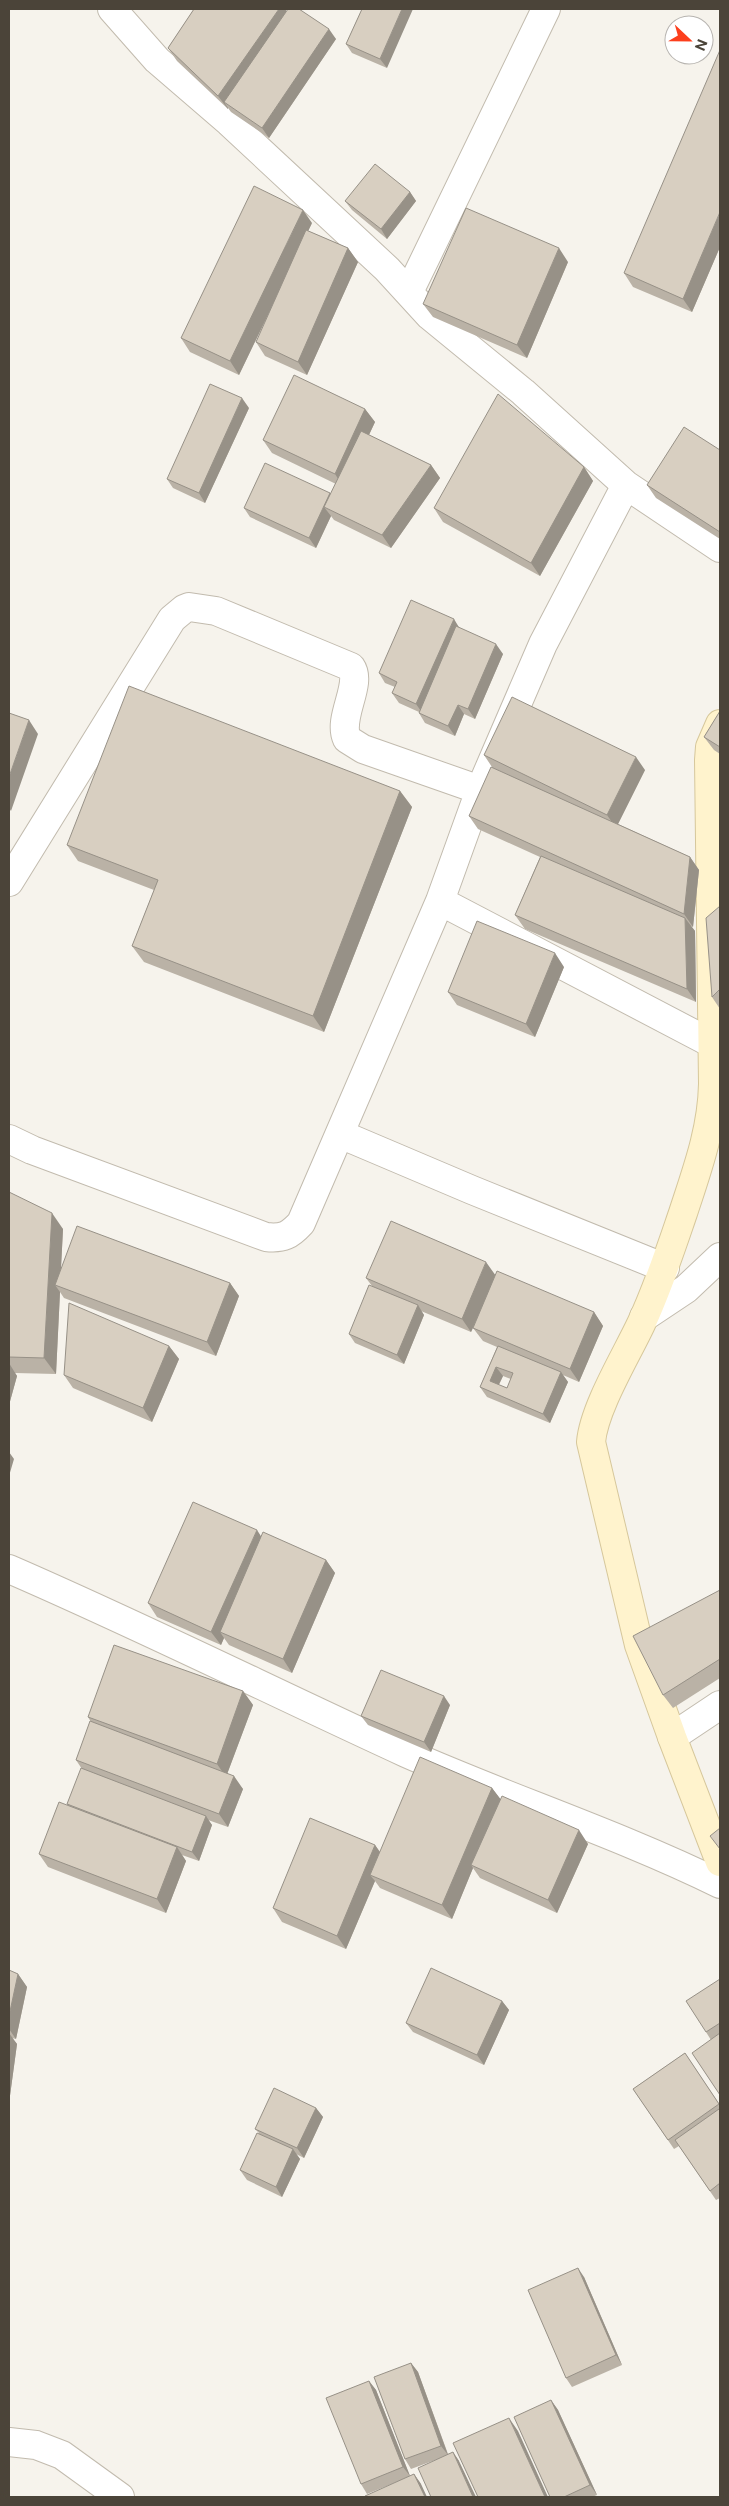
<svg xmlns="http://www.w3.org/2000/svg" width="729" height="2506" font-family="'Public Sans',sans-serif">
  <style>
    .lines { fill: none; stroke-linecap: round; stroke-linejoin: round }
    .street-casing { stroke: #c2bbae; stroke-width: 30 }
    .secondary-casing { stroke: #d6c79b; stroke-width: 30 }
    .street { stroke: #fff; stroke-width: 28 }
    .secondary { stroke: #fff3cd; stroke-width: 28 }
    .wall { fill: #bab2a6; fill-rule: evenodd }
    .shaded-wall { fill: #979187 }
    .building { fill: #d8cfc1; stroke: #979187; fill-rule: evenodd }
  </style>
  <rect width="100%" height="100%" fill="#f6f3ec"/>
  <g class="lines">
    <defs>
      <path id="street" d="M112,9L157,60L229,122L387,269L430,316L523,392L626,485L720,548
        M409,292L546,9
        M9,882L172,619L184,609L189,607L216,611L351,667C363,684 337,718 347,739L363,749L480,790
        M440,901L713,1044
        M340,1134L472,1190L665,1268
        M9,1139L32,1150L266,1237C283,1239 290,1235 301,1223L440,901L480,790L543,644L626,485
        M644,1317L686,1289L720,1257
        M9,1569C143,1627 273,1692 406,1753C510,1799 618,1834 720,1884
        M672,1737L720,1705
        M9,2442L36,2445L62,2455L120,2497"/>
      <path id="secondary" d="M720,724L710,747L709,760L713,1084C712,1130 697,1170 683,1213C670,1251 658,1288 641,1324C626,1356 594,1408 591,1442L639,1645L672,1737L720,1862"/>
    </defs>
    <use href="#street" class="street-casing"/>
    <use href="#secondary" class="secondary-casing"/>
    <use href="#street" class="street"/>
    <use href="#secondary" class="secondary"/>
  </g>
  <path class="wall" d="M194,9H285L286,11L336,39L269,138L231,112L228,108V109L177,61L168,48Z
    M362,9L387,68L352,53L346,44Z
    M410,192L416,201L387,239L352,210L345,201Z
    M312,223L308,231L348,248L358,262L307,375L265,356L256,342L268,315L239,375L190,352L181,338Z
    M720,247L692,312L633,287L624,273Z
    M568,262L527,358L433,317L423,304Z
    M249,408L205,503L173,488L167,479Z
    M365,409L375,422L369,435L431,465L440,478L391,548L334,520L331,516L316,548L250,517L244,508L330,493L331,494L336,484L272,453L263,440Z
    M720,450V539L656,498L647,485Z
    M584,467L593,481L540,576L443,522L434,508Z
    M460,628L503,654L475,719L464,714L455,736L425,723L419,713V712L399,703L392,693L395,687L385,683L379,673Z
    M720,711V754L714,750L704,737Z
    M484,755L645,770L618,824L690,857L699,870L693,927L691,926L695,931L696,1002L525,929L515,915L540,857L478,829L469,816L492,767Z
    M400,791L412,807L324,1032L144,962L132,946L154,890L78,861L67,845Z
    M720,906V1009L712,997Z
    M564,967L535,1037L457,1005L448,992Z
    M9,1192L63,1229L61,1268L230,1283L239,1296L216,1356L64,1298L60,1292L56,1374L15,1373L17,1376L9,1405Z
    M496,1276L594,1312L603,1326L579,1382L563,1375L568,1382L550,1423L487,1397L480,1387L497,1347L483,1341L473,1328L471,1332L421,1311L424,1315L404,1364L355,1343L349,1334L372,1286L366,1278ZM503,1376L511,1379L507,1388L499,1385Z
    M169,1346L179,1359L152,1422L73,1388L64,1375Z
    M261,1537L326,1560L335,1573L292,1673L229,1645L224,1638L221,1645L157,1617L148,1603Z
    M720,1590V1678L673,1708L663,1695Z
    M243,1691L253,1705L227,1774L243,1789L228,1827L208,1820L212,1825L199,1861L182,1855L186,1861L166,1913L48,1867L39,1854L68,1806L67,1804L82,1769L76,1760L91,1722L88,1717Z
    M450,1705L431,1752L368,1725L361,1716Z
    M492,1788L500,1799L588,1844L557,1913L480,1878L473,1868L452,1919L380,1888L375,1881L346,1949L282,1922L273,1908L375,1845L380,1852Z
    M9,1970L18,1974L27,1987L16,2039L12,2038L17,2044L9,2103Z
    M720,1979V2095L711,2040L706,2032Z
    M502,2001L509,2010L484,2065L413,2032L406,2023Z
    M685,2053L720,2105V2198L716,2200L679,2146L674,2149L633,2089Z
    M316,2108L323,2117L304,2158L296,2154L300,2159L282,2197L247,2180L240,2170L259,2133L255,2129Z
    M584,2277L622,2365L572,2387L566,2378Z
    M411,2363L418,2372L448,2454L453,2452L459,2461L438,2459L411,2469L405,2459Z
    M369,2381L376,2390L410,2476L414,2474L421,2484L404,2479L367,2494L361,2484Z
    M551,2400L558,2410L597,2495L592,2497H550Z"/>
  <path class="shaded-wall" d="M279,9H285L291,18L224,102L228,108V109L218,96Z
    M402,9H413L387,68L380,59Z
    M329,29L336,39L269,138L262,128Z
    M410,192L416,201L387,239L381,229Z
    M303,210L312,223L239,375L230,361Z
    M720,212V247L692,312L683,299Z
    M348,248L358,262L307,375L298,362Z
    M559,248L568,262L527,358L517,345Z
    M242,398L249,408L205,503L199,493Z
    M365,409L375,422L344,488L335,474Z
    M431,465L440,478L391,548L382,535Z
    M584,467L593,481L540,576L531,563Z
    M330,493L337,503L324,507L331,516L316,548L309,538Z
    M454,619L460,629L423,714L416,704Z
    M496,644L503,654L475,719L468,709Z
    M458,705L464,714L455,736L448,726Z
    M29,720L38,734L11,811L9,808V777Z
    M636,757L645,770L616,828L607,815Z
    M400,791L412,807L324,1032L313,1016Z
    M690,857L699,870L693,927L684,914Z
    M685,918L695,931L696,1002L687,989Z
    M555,953L564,967L535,1037L526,1024Z
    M52,1213L63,1229L60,1287L55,1285L60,1292L56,1374L44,1358Z
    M486,1262L496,1276L471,1332L462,1319Z
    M230,1283L239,1296L216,1356L207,1342Z
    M418,1305L424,1315L404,1364L397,1355Z
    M594,1312L603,1326L579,1382L570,1369Z
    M169,1346L179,1359L152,1422L143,1408Z
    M9,1363L17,1376L9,1405Z
    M496,1367L503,1376L496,1390L490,1381Z
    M561,1372L568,1382L550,1423L543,1414Z
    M9,1452L14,1459L9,1476Z
    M257,1530L266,1544L220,1632L224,1638L221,1645L211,1632Z
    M326,1560L335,1573L292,1673L283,1659Z
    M243,1691L253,1705L226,1777L217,1764Z
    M444,1696L450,1705L431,1752L424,1742Z
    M234,1776L243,1789L228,1827L219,1814Z
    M492,1788L502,1801L471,1865L473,1868L452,1919L442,1905Z
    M206,1816L212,1825L199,1861L192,1852Z
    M579,1830L588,1844L557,1913L548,1900Z
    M375,1845L384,1858L370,1875L375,1881L346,1949L337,1936Z
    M177,1847L186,1861L166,1913L157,1899Z
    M18,1974L27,1987L16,2039L9,2029V2016Z
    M502,2001L509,2010L484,2065L477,2055Z
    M9,2033L17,2044L9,2103Z
    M316,2108L323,2117L304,2158L297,2148Z
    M293,2149L300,2159L282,2197L276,2187Z
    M578,2268L584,2277L622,2365L616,2355Z
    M411,2363L418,2372L448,2455L441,2446Z
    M369,2381L376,2390L410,2476L403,2467Z
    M551,2400L558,2410L597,2495L590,2485Z
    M509,2418L518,2431L548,2497H545Z
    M453,2452L459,2461L476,2497H473Z
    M414,2474L421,2484L427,2497H425Z"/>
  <path class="building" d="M194,9H279L218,96L168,48Z
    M288,9H299L329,29L262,128L224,102Z
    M362,9H402L380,59L346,44Z
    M720,50V212L683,299L624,273Z
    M375,164L410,192L381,229L345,201Z
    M254,186L303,210L230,361L181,338Z
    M466,208L559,248L517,345L423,304Z
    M306,230L348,248L298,362L256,342Z
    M294,375L365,409L335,474L263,440Z
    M210,384L242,398L199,493L167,479Z
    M498,394L584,467L531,563L434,508Z
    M684,427L720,450V532L647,485Z
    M361,431L431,465L382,535L324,507Z
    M265,463L330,493L309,538L244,508Z
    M411,600L454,619L416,704L392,693L397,682L379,673Z
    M456,626L496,644L468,709L458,705L448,726L419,713Z
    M129,686L400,791L313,1016L132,946L158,880L67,845Z
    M512,697L636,757L607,815L484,755Z
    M720,711V747L704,737Z
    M9,713L29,720L9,777Z
    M491,767L690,857L684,914L469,816Z
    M541,856L685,918L687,989L515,915Z
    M720,906V989L712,997L706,918Z
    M477,921L555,953L526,1024L448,992Z
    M9,1192L52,1213L44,1358L9,1357Z
    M391,1221L486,1262L462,1319L366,1278Z
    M77,1226L230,1283L207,1342L55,1285Z
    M497,1271L594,1312L570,1369L473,1328Z
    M369,1285L418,1305L397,1355L349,1334Z
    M69,1303L169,1346L143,1408L64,1375Z
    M498,1346L561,1372L543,1414L480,1387ZM496,1367L513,1373L507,1388L490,1381Z
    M193,1502L257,1530L211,1632L148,1603Z
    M263,1532L326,1560L283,1659L220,1632Z
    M720,1590V1659L663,1695L633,1636Z
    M114,1645L243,1691L217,1764L88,1717Z
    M381,1670L444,1696L424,1742L361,1716Z
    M90,1721L234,1776L219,1814L76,1760Z
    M420,1757L492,1788L442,1905L370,1875Z
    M81,1768L206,1816L192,1852L67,1804Z
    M502,1796L579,1830L548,1900L471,1865Z
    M59,1802L177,1847L157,1899L39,1854Z
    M310,1818L375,1845L337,1936L273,1908Z
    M720,1828V1849L710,1836Z
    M431,1968L502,2001L477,2055L406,2023Z
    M9,1970L18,1974L9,2016Z
    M720,1979V2023L706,2032L686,2001Z
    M720,2033V2095L692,2053Z
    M685,2053L719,2104L668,2140L633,2089Z
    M274,2088L316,2108L297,2148L255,2129Z
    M719,2109L720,2112V2183L710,2191L675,2140Z
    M257,2133L293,2149L276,2187L240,2170Z
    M578,2268L616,2355L566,2378L528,2290Z
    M411,2363L441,2446L405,2459L374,2377Z
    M369,2381L403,2467L361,2484L326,2398Z
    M551,2400L590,2485L564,2497H550L514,2417Z
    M509,2418L545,2497H478L453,2443Z
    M453,2452L473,2497H431L418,2468Z
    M414,2474L425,2497H366L365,2496Z"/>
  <rect width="729" height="2506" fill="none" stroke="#4b4439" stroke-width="20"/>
  <g transform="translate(689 40) rotate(112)"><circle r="24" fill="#ffffff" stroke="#b7b4b0"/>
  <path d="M0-4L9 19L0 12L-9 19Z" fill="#fc3f1d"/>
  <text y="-8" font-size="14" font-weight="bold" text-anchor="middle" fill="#4b4439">N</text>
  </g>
</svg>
